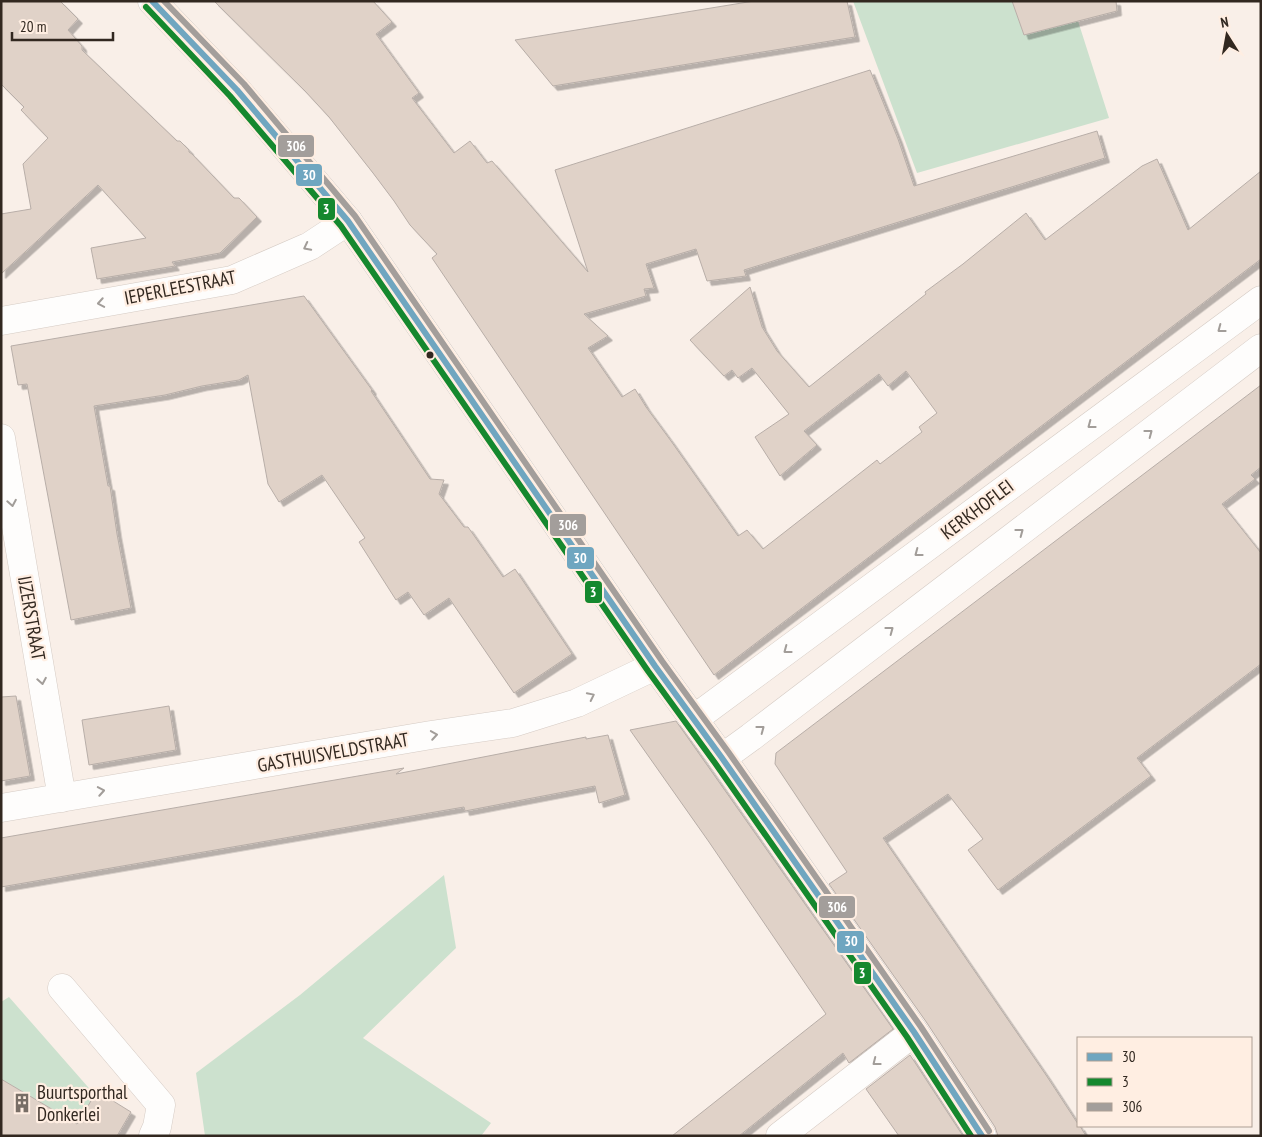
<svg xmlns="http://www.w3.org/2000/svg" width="1262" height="1137" font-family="'PT Sans Narrow',sans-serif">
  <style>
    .green { fill: #cce1ce }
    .building { fill: #e0d2c8; stroke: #b8aea8; filter: url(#shadow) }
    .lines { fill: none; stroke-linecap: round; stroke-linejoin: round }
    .street-casing { stroke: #d5cbc4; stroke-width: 29 }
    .secondary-casing { stroke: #d5cbc4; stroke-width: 29 }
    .street { stroke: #fefdfc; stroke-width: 28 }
    .secondary { stroke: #fefdfc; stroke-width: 28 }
    .bus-1-casing { stroke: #ffeee2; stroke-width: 10 }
    .bus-2-casing { stroke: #ffeee2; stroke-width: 10 }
    .bus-3-casing { stroke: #ffeee2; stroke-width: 10 }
    .bus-1 { stroke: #6fa6c0; stroke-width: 6 }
    .bus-2 { stroke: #15882e; stroke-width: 6 }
    .bus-3 { stroke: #a39e9b; stroke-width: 6 }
    .oneway { stroke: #a29d99 }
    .bus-dot { fill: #322820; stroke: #ffeee2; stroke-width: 2 }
    .labels { text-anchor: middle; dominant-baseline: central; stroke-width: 4.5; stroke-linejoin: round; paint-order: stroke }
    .street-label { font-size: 19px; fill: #322820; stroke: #ffeee2 }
    .poi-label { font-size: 19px; fill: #322820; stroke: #ffeee2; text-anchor: start }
    .line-badge { stroke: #ffeee2; stroke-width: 2 }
    .badge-label { font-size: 14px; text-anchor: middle; font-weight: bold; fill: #fff }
  </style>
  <defs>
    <filter id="shadow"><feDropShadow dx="4.5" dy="4.5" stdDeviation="0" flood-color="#0004"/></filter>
  </defs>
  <rect width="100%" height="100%" fill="#f9efe8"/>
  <path class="green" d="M853,1H1012L1024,35L1078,21L1109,118L917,173Z
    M444,875L456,948L363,1038L491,1123L481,1136H205L196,1073L300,995Z
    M9,997L95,1095L77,1124L1,1079V1002Z"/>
  <path class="building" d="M1,1H60L78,19L68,30L82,46V50L177,141H180L189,150V152L192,154L234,198H239L257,217L220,253L172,262L175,266L97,279L91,248L146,238L98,185L1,274V214L31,209L23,164L48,138L21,110L24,107L1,84Z
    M214,1H373L392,22L376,34L419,93L412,98L454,153L470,141L487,163L492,161L588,272L555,170L870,70L898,139L914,186L1097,131L1105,158L744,270L746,276L707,281L696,249L646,264L654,288L644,289L646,296L584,314L608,336L588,348L622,397L635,389L646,407L671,441L738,536L747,530L763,549L877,460L880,464L922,432L919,427L937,413L906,371L888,386L879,374L804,431L817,445L780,476L755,437L789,414L752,368L738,378L732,370L724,376L690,340L750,287L762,327L777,351L809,387L926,294L925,292L963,264L1026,213L1045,240L1142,166L1157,159L1188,230L1261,171V259L714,675L432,258L437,254L410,225L394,201L373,173L329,117L305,91Z
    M754,1H847L855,37L553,86L515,40Z
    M1012,1H1116L1117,11L1024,35Z
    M304,296L372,390L371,391L430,479L444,480L439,494L464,527H468L503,577L515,569L572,654L514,693L449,598L424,615L408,592L396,600L359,542L365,538L322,475L279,502L268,484L248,375L239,380L202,386L165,395L94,406L108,486H110L117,534L131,608L71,620L27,384L18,385L11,346Z
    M1261,385V467L1251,475L1255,479L1222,504L1261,553V664L1137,758L1151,776L998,890L968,850L983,839L948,794L883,838L1046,1075L1078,1124V1126H1080L1086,1136H998L995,1127L927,1023L829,884L847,872L775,764L776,753Z
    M16,696L30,776L1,781V697Z
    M169,706L176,750L89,765L82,720Z
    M676,721L893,1029L849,1063L843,1053L739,1136H672L826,1014L709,842L630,730Z
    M608,735L625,795L599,803L595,786L465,811L464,807L1,887V838L404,768L396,774L586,737V739Z
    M910,1055L963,1136H899L866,1089Z
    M1,1079L77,1124L97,1091L131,1112L117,1136H1Z"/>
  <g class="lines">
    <defs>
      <path id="street" d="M1,321L232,280L310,246L348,221
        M1,438L62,798
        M694,719L1261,300
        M722,758L751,737L1261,348
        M1,808L431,735L513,723L577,703L655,666
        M62,988L161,1105L157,1127L153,1136
        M780,1136L914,1032"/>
      <path id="secondary" d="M152,1L237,90L348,221L655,666L722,758L914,1032L982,1136"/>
    </defs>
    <use href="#street" class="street-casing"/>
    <use href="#secondary" class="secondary-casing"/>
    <use href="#street" class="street"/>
    <use href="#secondary" class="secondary"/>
    <defs>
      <path id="bus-1" d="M152,1L237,90L348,221L655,666L722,758L914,1032L982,1136"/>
      <path id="bus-2" d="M146,7L230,96L341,226L648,671L715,763L907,1037L971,1136"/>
      <path id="bus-3" d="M164,1L244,84L355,216L662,661L729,753L921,1027L989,1131"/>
    </defs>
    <use href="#bus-1" class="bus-1-casing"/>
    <use href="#bus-2" class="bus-2-casing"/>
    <use href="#bus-3" class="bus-3-casing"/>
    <use href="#bus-1" class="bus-1"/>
    <use href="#bus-2" class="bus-2"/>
    <use href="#bus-3" class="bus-3"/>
  </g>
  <defs><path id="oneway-chevron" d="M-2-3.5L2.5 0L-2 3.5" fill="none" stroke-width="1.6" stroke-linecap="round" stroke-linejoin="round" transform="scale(1.25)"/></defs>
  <g class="oneway">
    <use href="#oneway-chevron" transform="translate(307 247) rotate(153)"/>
    <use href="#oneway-chevron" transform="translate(101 303) rotate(170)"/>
    <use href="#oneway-chevron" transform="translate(1221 329) rotate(143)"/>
    <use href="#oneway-chevron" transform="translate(1091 425) rotate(143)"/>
    <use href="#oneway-chevron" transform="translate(1149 433) rotate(-37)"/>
    <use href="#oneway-chevron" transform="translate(12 503) rotate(80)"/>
    <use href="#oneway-chevron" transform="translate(1020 532) rotate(-37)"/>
    <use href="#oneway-chevron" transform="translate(918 553) rotate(143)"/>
    <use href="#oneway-chevron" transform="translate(890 630) rotate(-37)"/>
    <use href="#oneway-chevron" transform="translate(787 650) rotate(143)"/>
    <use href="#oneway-chevron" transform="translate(42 681) rotate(80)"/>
    <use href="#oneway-chevron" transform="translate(591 696) rotate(-26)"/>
    <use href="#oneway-chevron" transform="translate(761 729) rotate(-37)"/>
    <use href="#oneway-chevron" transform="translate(434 735) rotate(-9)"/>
    <use href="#oneway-chevron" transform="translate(101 791) rotate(-10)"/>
    <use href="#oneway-chevron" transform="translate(876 1062) rotate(142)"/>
  </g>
  <defs>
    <symbol id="building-bare" viewBox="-9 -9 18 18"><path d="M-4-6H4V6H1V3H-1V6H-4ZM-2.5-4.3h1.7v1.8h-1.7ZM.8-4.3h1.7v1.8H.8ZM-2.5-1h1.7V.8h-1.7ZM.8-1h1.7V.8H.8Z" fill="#786e66" stroke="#ffeee2" stroke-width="2.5" paint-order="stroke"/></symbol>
  </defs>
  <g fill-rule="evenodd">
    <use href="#building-bare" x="8" y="1089" width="28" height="28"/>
  </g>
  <circle class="bus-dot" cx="430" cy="355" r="4.5"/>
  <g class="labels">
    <g class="street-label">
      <text transform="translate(180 287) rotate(-11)">IEPERLEESTRAAT</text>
      <text transform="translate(977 509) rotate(-37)">KERKHOFLEI</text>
      <text transform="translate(32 618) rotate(80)">IJZERSTRAAT</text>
      <text transform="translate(333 752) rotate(-10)">GASTHUISVELDSTRAAT</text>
    </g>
    <g class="poi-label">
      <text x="37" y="1092">Buurtsporthal<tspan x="37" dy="22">Donkerlei</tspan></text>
    </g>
  </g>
  <g class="line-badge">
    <rect x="277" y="134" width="38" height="24" rx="5" fill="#a39e9b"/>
    <rect x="295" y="163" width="28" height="24" rx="5" fill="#6fa6c0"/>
    <rect x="317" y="197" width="19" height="24" rx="5" fill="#15882e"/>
    <rect x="549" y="513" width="38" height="24" rx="5" fill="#a39e9b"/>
    <rect x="566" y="546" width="29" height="24" rx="5" fill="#6fa6c0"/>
    <rect x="584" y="580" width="19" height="24" rx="5" fill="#15882e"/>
    <rect x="818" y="895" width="38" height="24" rx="5" fill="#a39e9b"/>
    <rect x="836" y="930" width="29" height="24" rx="5" fill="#6fa6c0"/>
    <rect x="853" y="961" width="19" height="24" rx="5" fill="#15882e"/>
  </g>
  <g class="badge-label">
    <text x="296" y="151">306</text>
    <text x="309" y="180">30</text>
    <text x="326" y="214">3</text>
    <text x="568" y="530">306</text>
    <text x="580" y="563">30</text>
    <text x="593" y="597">3</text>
    <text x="837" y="912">306</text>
    <text x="851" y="946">30</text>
    <text x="862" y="978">3</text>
  </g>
  <rect width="1262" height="1137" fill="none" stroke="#322820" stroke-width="5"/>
  <rect x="1077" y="1037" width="175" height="90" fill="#ffeee2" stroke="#ad9f94"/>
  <rect x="1087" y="1053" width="25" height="8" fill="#6fa6c0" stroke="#ad9f94"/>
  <text x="1122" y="1062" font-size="15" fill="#322820">30</text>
  <rect x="1087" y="1078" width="25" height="8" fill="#15882e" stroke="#ad9f94"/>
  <text x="1122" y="1087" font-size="15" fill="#322820">3</text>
  <rect x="1087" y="1103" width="25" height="8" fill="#a39e9b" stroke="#ad9f94"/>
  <text x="1122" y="1112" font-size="15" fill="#322820">306</text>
  <g transform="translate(1227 35) rotate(349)" stroke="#ffeee2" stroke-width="4" paint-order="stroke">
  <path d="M0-4L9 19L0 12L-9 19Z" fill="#322820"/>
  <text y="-8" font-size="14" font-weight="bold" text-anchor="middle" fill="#322820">N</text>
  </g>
  <path d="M12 32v8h101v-8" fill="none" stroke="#322820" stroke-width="2.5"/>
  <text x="20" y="32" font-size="15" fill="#322820" stroke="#ffeee2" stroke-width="4" paint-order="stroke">20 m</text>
</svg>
